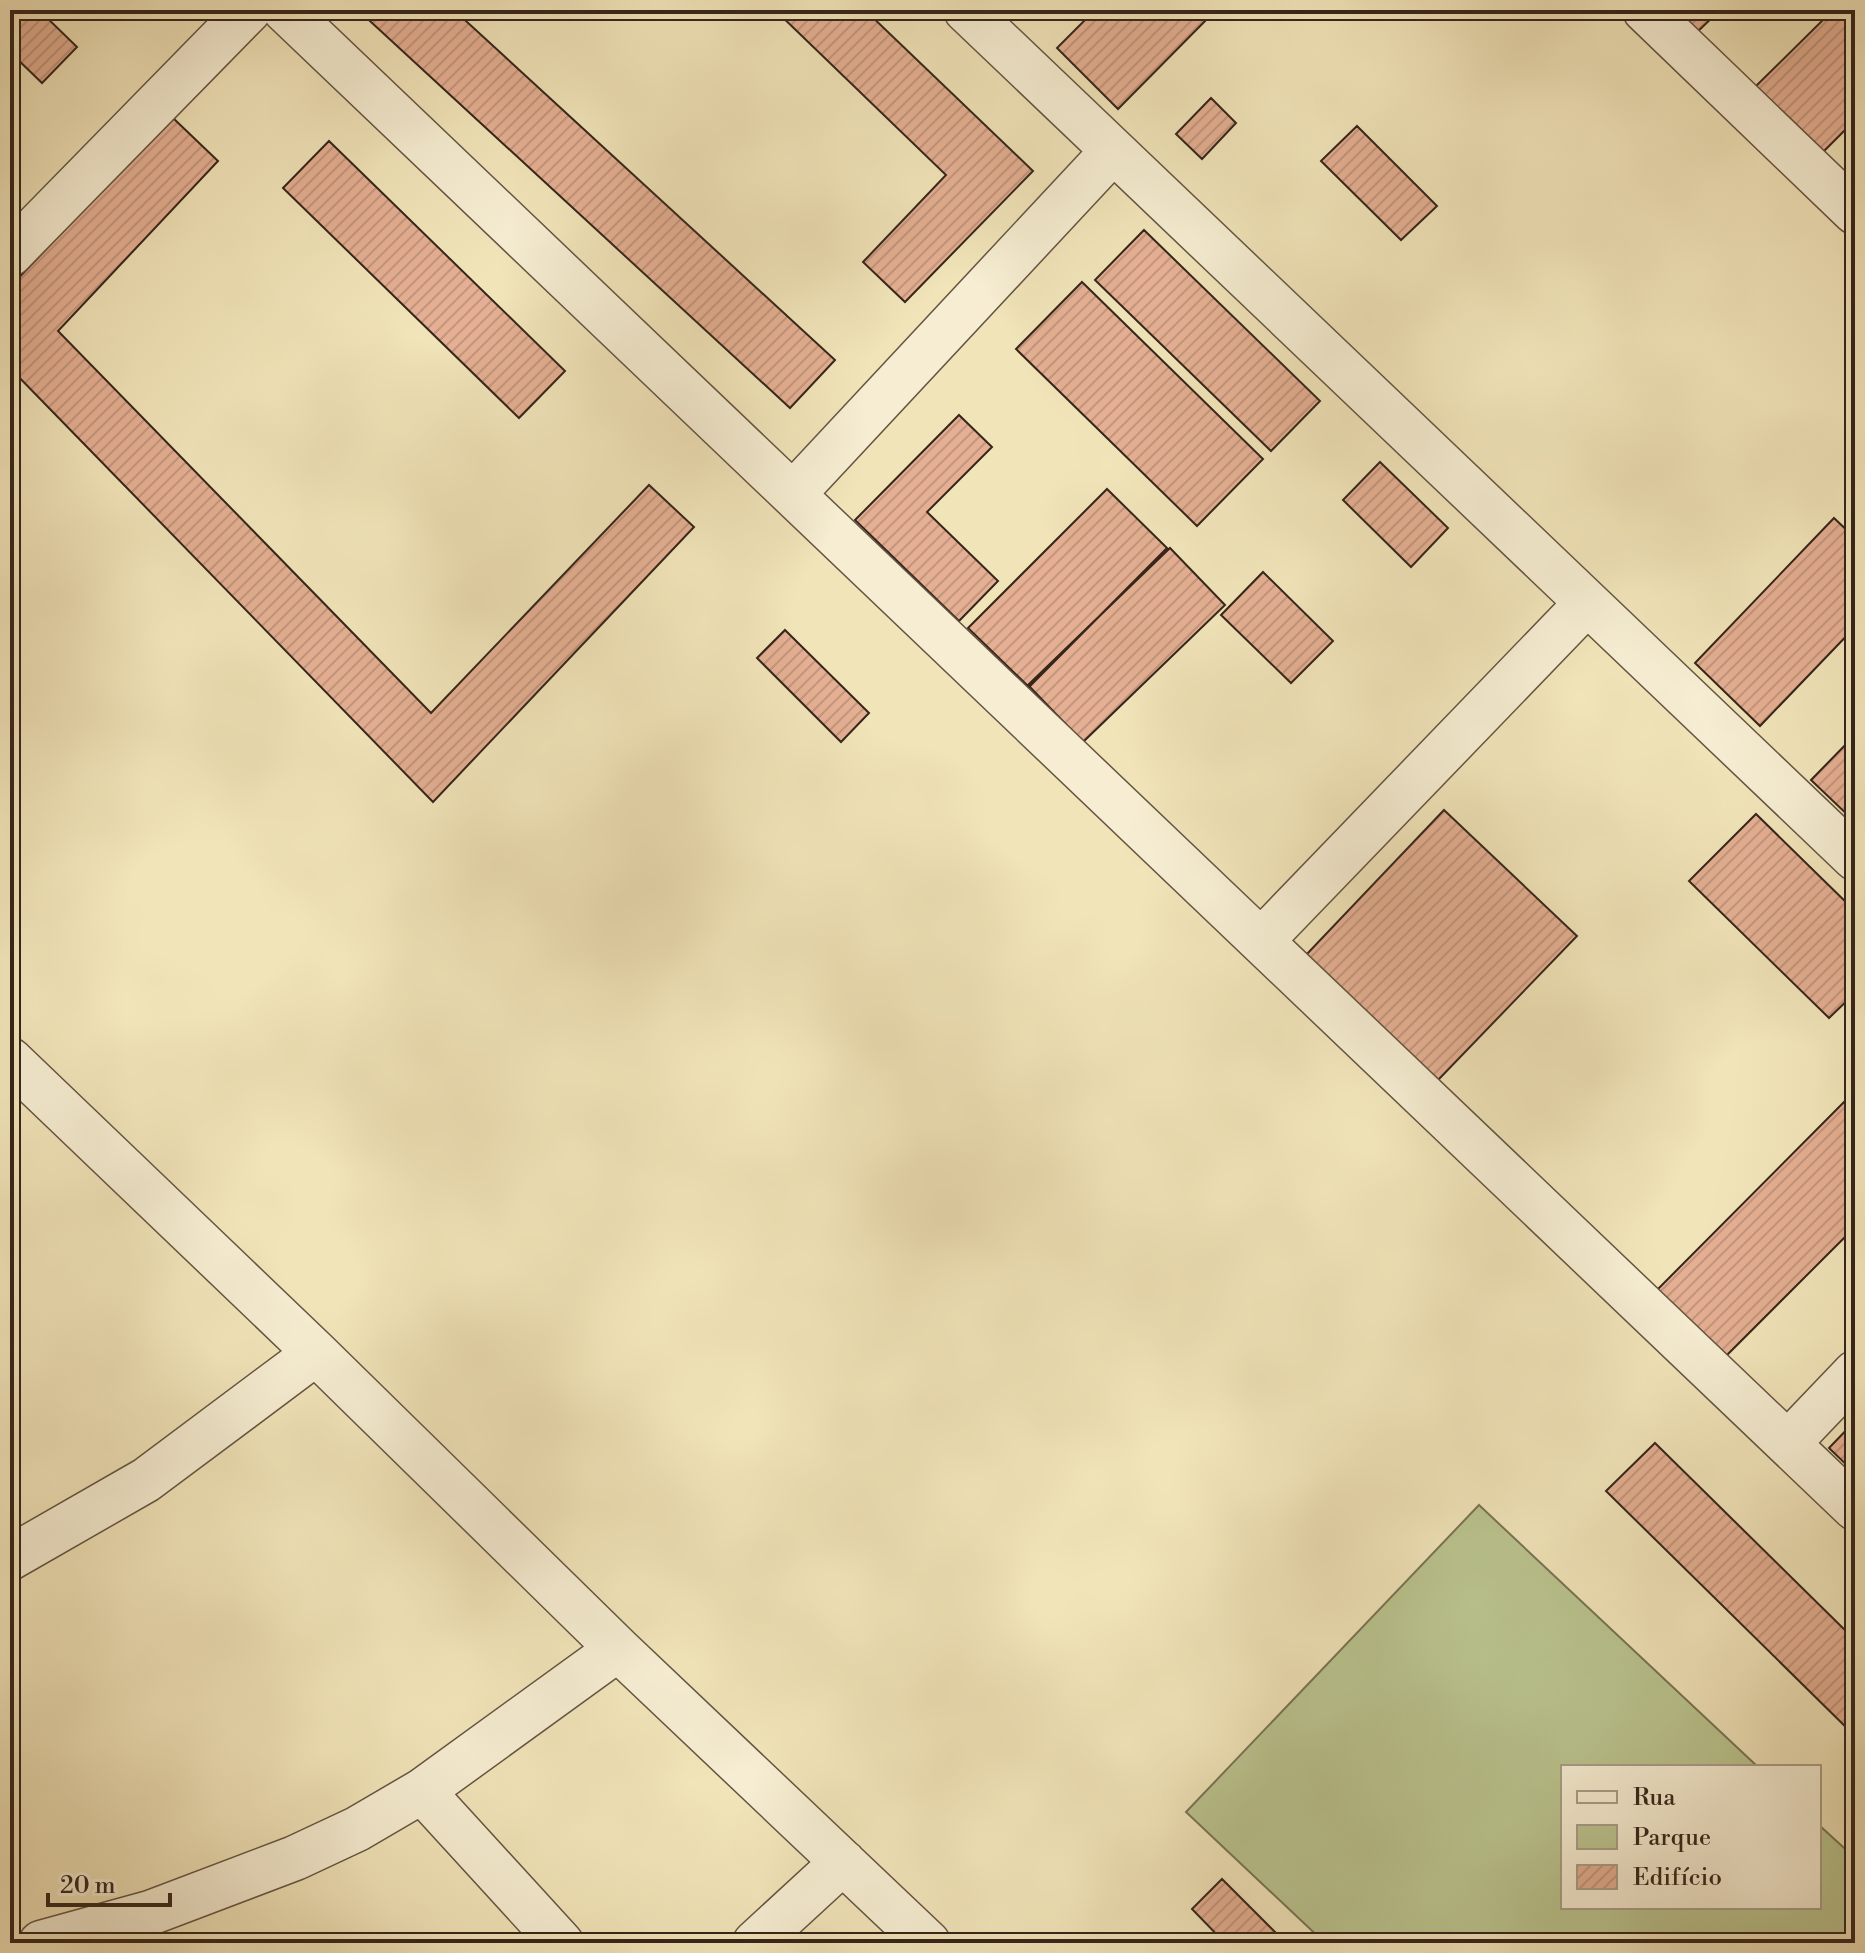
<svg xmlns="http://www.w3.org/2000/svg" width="1865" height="1953" font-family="'Libre Bodoni',serif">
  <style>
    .park { fill: #bac48f; stroke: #787455; stroke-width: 2 }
    .building { fill: url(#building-hatch); stroke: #35251b; stroke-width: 2 }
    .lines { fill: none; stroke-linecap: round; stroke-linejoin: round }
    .minor-casing { stroke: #645542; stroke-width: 47 }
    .minor { stroke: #f6edd2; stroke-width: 44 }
  </style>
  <defs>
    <pattern id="building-hatch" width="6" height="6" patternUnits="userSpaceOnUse" patternTransform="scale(2)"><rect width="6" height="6" fill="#e4af92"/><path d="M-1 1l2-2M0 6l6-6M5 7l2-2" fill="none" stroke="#c4967d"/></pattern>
  </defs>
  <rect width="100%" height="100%" fill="#f1e4b9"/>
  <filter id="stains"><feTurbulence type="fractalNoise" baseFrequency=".0025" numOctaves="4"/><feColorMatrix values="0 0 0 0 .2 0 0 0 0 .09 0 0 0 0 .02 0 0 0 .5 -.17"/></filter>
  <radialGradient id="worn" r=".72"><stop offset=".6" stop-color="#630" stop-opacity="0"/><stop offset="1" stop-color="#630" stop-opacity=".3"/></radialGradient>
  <path class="park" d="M1479,1505L1758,1767H1563V1907H1819V1825L1855,1858V1943H1325L1186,1812Z"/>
  <path class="building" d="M10,10H39L77,47L42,83L10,52Z
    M358,10H454L835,360L790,408Z
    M775,10H865L1033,171L905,302L863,262L946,175Z
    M1095,10H1216L1118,109L1057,48Z
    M1663,10H1720L1691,38Z
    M1833,10H1855V120L1821,154L1754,88Z
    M1211,98L1236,123L1202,159L1176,134Z
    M172,117L218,161L58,331L431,713L649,485L694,527L433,802L10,368V287Z
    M1357,126L1437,206L1401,240L1321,161Z
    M329,141L565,371L519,418L283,188Z
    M1144,230L1320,401L1271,451L1095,280Z
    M1082,282L1263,459L1197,526L1016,349Z
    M959,415L992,447L927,512L998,581L959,621L855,520Z
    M1380,462L1448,528L1411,567L1343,500Z
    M1107,489L1167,548L1029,687L968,628Z
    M1834,518L1855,538V627L1760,726L1695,663Z
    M1170,548L1225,605L1083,742L1028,685Z
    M1263,572L1333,641L1291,683L1221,615Z
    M785,630L869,713L841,742L757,658Z
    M1855,735V822L1811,780Z
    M1444,810L1577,936L1438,1080L1306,955Z
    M1756,814L1855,911V993L1829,1018L1689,881Z
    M1855,1091V1227L1723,1359L1655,1292Z
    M1855,1421V1473L1829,1448Z
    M1655,1443L1855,1640V1736L1606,1491Z
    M1222,1879L1286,1943H1225L1192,1909Z"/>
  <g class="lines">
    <defs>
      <path id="minor" d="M285,10L1855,1508
        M966,10L1855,858
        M1645,10L1855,212
        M10,254L249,10
        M793,494L1113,151
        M1261,941L1587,603
        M10,1060L316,1353L618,1649L928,1943
        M1788,1443L1855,1373
        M10,1558L146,1480L316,1353
        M422,1791L561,1943
        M41,1943L150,1913L295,1858L357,1829L422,1791L618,1649
        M755,1943L843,1862"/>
    </defs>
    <use href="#minor" class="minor-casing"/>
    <use href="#minor" class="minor"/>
  </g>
  <rect width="1865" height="1953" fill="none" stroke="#f1e4b9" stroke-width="40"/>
  <rect x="12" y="12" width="1841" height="1929" fill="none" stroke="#35251b" stroke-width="4"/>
  <rect x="20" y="20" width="1825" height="1913" fill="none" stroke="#35251b" stroke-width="2"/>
  <rect x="1561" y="1765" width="260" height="144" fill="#f6edd2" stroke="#a99d89" stroke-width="2"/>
  <rect x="1577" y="1791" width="40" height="12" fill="#f6edd2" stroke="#a99d89" stroke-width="2"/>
  <text x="1633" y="1805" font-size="24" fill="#35251b">Rua</text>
  <rect x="1577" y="1825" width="40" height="24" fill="#bac48f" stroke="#a99d89" stroke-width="2"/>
  <text x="1633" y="1845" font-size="24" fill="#35251b">Parque</text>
  <rect x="1577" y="1865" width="40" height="24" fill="url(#building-hatch)" stroke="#a99d89" stroke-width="2"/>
  <text x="1633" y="1885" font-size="24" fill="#35251b">Edifício</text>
  <path d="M48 1893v12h122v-12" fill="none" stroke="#35251b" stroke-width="4"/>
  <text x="60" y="1893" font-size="24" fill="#35251b" stroke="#f6edd2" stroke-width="6" paint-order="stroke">20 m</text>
  <rect width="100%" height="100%" filter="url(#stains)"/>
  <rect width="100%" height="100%" fill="url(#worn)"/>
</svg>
